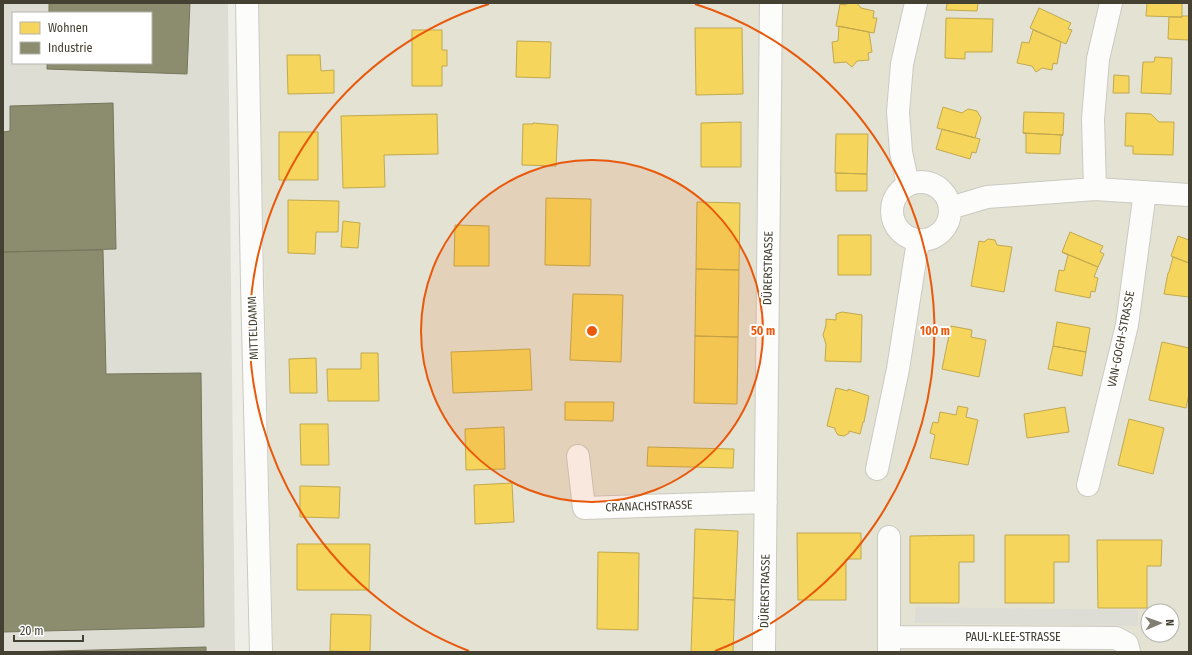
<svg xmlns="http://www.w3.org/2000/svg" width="1192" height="655" font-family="'Fira Sans Condensed',sans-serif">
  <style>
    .residential { fill: #e3e2d3; fill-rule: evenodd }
    .industrial { fill: #deddd4; fill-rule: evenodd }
    .parking { fill: #ddddd6 }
    .homes { fill: #f6d55c; stroke: #c1a94f }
    .industry { fill: #8c8c6e; stroke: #76765c }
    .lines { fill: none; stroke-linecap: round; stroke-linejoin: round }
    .street-casing { stroke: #cbcac2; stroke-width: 24 }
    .street { stroke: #fcfcfb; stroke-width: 22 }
    .ring { fill: none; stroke: #e8590c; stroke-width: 2 }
    .labels { text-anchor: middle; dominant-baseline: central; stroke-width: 4; stroke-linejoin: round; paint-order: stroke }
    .street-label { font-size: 12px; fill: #444132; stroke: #fff }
    .centre { fill: #e8590c; stroke: #fff; stroke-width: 2 }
    .ring-label { font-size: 12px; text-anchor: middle; font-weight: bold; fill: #e8590c; stroke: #fff; stroke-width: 4; stroke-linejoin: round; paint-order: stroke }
  </style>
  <rect width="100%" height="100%" fill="#eeeee6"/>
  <path class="residential" d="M258,3H1189V652H273ZM1148,611H1172V635H1148Z"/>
  <path class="industrial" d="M3,3H228L235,652H3ZM13,13H151V63H13Z"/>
  <path class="parking" d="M915,607L1138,610V626L915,623Z"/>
  <path class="homes" d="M849,3H857L861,8L874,11L873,18H877L874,33L836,26L840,4L845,5Z
    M947,3H978L977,11L946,10Z
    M1147,3H1182V17L1146,16Z
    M1039,8L1071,23L1068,29L1072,30L1066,44L1030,28Z
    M1182,16H1189V40L1168,39L1169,17H1182Z
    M946,18L993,19L992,52H965V59L945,58Z
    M839,26L869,32L872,52L868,53L869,60L857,61L852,67L846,62L834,63L832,42L838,41Z
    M695,28H742L743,94L696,95Z
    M412,30H442V50H447V66H442V86H412Z
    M1033,30L1061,42L1057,64L1053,63L1052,70L1042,68L1036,72L1032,66L1017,63L1022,42L1029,43Z
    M517,41L551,42L550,78L516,77Z
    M287,55H320L321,71L334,70V93L288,94Z
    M1155,57L1172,58L1171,94L1141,93L1143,62H1154Z
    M1114,75L1129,76V93H1113Z
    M943,107L962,113L968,109L977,111L981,118L975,138L937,128Z
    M1024,112L1064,113L1063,135L1023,133Z
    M1126,113L1151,114L1159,122H1174L1173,155L1133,154V146H1125Z
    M437,114L438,154L384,155L385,187L343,188L341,116Z
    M741,122V167H701V123Z
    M533,123L558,125L556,166L522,165L523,124H533Z
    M942,129L980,139L976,153L972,152L970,159L936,149Z
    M279,132H318V180H279Z
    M1023,133L1063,135L1061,136L1060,154L1026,153V134Z
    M836,134H868L867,174L835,173Z
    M836,173L867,174V191H836Z
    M546,198L591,199L590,266L545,265Z
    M288,200L339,201L338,232H316L315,254L288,253Z
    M697,202L740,203L739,270L696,269Z
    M343,221L360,223L358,248L341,247Z
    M455,225L489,226V266H454Z
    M1070,232L1103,246L1100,252L1104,254L1098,267L1062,252Z
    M838,235H871V275H838Z
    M1178,236L1189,240V263L1171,256Z
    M988,239L995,240L997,245L1012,247L1004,292L971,286L979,241L984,242Z
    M1062,252L1098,267L1094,277L1098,278L1095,292L1091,291L1090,298L1055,291L1059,270L1064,271L1068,255Z
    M1173,257L1189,263V297L1164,294L1168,273L1169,272Z
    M696,269L739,270L738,337L695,336Z
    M573,294L623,295L621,362L570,360Z
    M842,312L862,315L861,362L825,361L826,344L823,335L826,325V319L836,320V314Z
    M1057,322L1090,328L1086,352L1053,346Z
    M951,326L972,330L971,337L986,340L979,377L942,369Z
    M695,336L738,337L737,404L694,403Z
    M1162,342L1189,348V394L1186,408L1149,400Z
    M1053,346L1086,352L1082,376L1048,369Z
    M530,349L532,390L453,393L451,352Z
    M361,353H378L379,401H328L327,369H361Z
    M316,358L317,393H290L289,359Z
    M836,388L848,391V389L869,396L864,422H863L860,434L849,431V433L844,436L838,435L835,430V428L827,426Z
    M565,402H614L613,421L565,420Z
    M958,406L968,408L966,417L978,420L968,465L930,458L935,435L930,433L933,422L938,423L940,412L956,415Z
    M1065,407L1069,432L1027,438L1024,414Z
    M1129,419L1164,428L1153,474L1118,465Z
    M300,424H328L329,465H301Z
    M504,427L505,469L466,470L465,429Z
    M648,447L734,449L733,468L647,466Z
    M512,483L514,522L475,524L474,485Z
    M300,486L340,487L339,518L300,517Z
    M695,529L738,531L735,600L693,598Z
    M797,533H861V559H846V600H798Z
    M974,535V562H959V603H910V536Z
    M1005,535H1069V562H1054V603H1005Z
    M1097,540H1162L1161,566H1147V608H1098Z
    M297,544H370L369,590H297Z
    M598,552L639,553L638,630L597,629Z
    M693,598L735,600L733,652H691Z
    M331,614L371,615L370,652L330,651Z"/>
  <path class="industry" d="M49,3H190L187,74L47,69V63H151V13H49Z
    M113,103L116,249L3,252V132L10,131V106Z
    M103,250L106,374L201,373L204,627L3,632V252Z
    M206,647V652H20Z"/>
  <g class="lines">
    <defs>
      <path id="street" d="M247,3L252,284L261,652
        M892 211a29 29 0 1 1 58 0a29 29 0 1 1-58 0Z
        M908,185L901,152L898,112L902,64L916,3
        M1095,189L1093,119L1098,59L1111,3
        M950,208L987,197L1095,189L1189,195
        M578,456L584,508L766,502
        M877,469L898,369L918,241
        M1088,485L1127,325L1145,192
        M889,637L1116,638L1127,644L1129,652
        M764,652L771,3
        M889,652V537"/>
    </defs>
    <use href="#street" class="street-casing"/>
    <use href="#street" class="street"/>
  </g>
  <circle cx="592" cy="331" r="171" fill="#e8590c" fill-opacity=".12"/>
  <g class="ring">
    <circle cx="592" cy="331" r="171"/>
    <path d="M469 651A343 343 0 0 1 489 4M695 4A343 343 0 0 1 715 651"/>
  </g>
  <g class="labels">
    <g class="street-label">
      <text transform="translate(768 268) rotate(-89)">DÜRERSTRASSE</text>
      <text transform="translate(253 328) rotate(-92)">MITTELDAMM</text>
      <text transform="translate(1121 339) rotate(-79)">VAN-GOGH-STRASSE</text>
      <text transform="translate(649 506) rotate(-2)">CRANACHSTRASSE</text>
      <text transform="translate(765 591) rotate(-89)">DÜRERSTRASSE</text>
      <text x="1013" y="637">PAUL-KLEE-STRASSE</text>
    </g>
  </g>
  <circle cx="592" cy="331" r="6" class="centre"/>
  <g class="ring-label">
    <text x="763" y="335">50 m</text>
    <text x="935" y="335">100 m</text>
  </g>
  <rect width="1192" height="655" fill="none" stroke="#444132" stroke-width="8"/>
  <rect x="12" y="12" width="140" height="52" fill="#ffffff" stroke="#b4b3ad"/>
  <rect x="20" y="22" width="20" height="12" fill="#f6d55c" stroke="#b4b3ad"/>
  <text x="48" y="32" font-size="12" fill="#444132">Wohnen</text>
  <rect x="20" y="42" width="20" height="12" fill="#8c8c6e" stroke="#b4b3ad"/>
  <text x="48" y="52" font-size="12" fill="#444132">Industrie</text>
  <g transform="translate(1160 623) rotate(88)"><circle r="19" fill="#ffffff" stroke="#b4b3ad"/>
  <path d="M0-3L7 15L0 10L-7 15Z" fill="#807e71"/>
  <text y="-6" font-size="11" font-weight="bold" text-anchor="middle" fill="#444132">N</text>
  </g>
  <path d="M14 635v6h69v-6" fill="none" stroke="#444132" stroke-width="2"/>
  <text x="20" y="635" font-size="12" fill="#444132" stroke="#ffffff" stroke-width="3" paint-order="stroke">20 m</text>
</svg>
